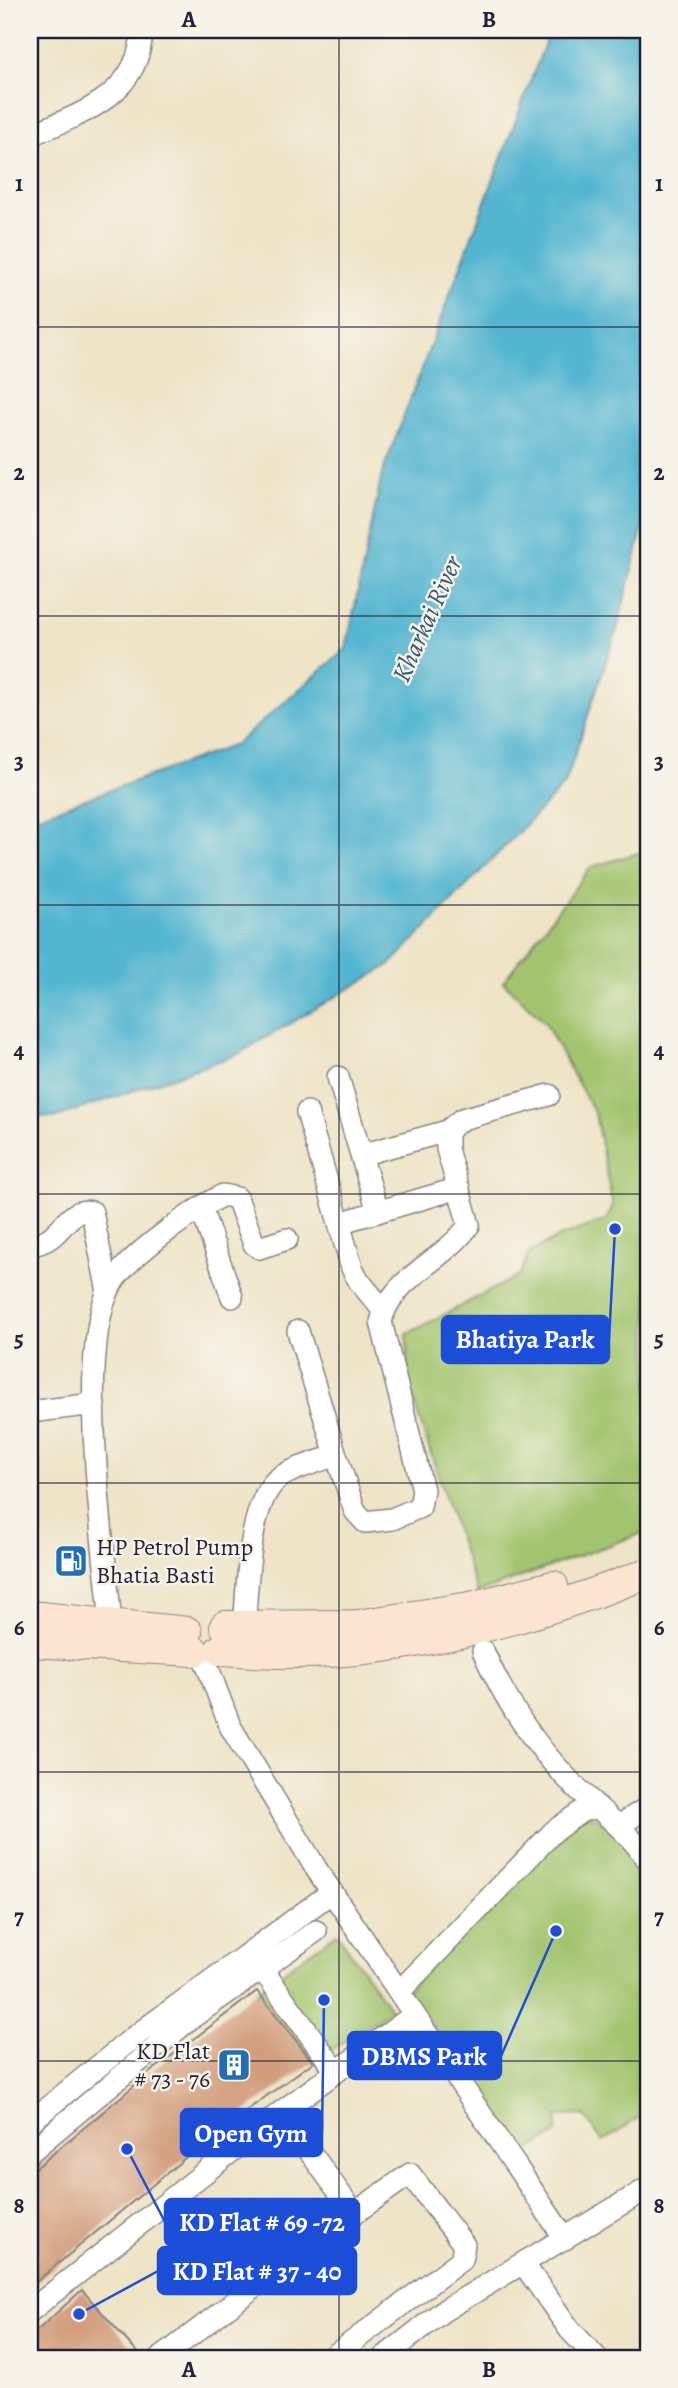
<svg xmlns="http://www.w3.org/2000/svg" width="678" height="2388" font-family="Alegreya,serif">
  <style>
    .green { fill: #a2c46e; stroke: #627354; stroke-width: 2 }
    .water { fill: #52b5d0; stroke: #3a6c86; stroke-width: 2 }
    .building { fill: #d29e7e }
    .lines { fill: none; stroke-linecap: round; stroke-linejoin: round }
    .street-casing { stroke: #888280; stroke-width: 24 }
    .secondary-casing { stroke: #888280; stroke-width: 32 }
    .street { stroke: #fff; stroke-width: 21 }
    .secondary { stroke: #fde4d1; stroke-width: 30 }
    .grid { fill: none; stroke: #22223b; stroke-width: 2; stroke-opacity: 0.55 }
    .labels { text-anchor: middle; dominant-baseline: central; stroke-width: 5; stroke-linejoin: round; paint-order: stroke }
    .poi-label { font-size: 24px; fill: #22223b; stroke: #f7f3e8; text-anchor: start }
    .water-label { font-size: 26px; font-style: italic; fill: #33556f; stroke: #f7f3e8 }
    .leader { fill: none; stroke: #1d4ed8; stroke-width: 2.5 }
    .callout-dot { fill: #1d4ed8; stroke: #f7f3e8; stroke-width: 2.5 }
    .callout { fill: #1d4ed8; stroke: #1d4ed8; stroke-width: 2.5 }
    .callout-label { font-size: 26px; text-anchor: middle; font-weight: bold; fill: #fff }
    .neatline { fill: none; stroke: #22223b; stroke-width: 2.5 }
    .grid-label { font-size: 23px; text-anchor: middle; font-weight: bold; fill: #22223b }
  </style>
  <rect width="100%" height="100%" fill="#f7f3e8"/>
  <filter id="ink" filterUnits="userSpaceOnUse"><feTurbulence type="fractalNoise" baseFrequency=".0143" numOctaves="2"/><feDisplacementMap in="SourceGraphic" scale="14" xChannelSelector="R" yChannelSelector="G"/><feConvolveMatrix kernelMatrix="1 2 1 2 8 2 1 2 1" color-interpolation-filters="sRGB"/></filter>
  <filter id="wash" filterUnits="userSpaceOnUse"><feTurbulence type="fractalNoise" baseFrequency=".00686" numOctaves="4" result="noise"/><feDisplacementMap in="SourceGraphic" scale="28" xChannelSelector="R" yChannelSelector="G"/><feGaussianBlur stdDeviation="1.57" result="paint"/><feColorMatrix in="noise" values="0 0 0 0 0 0 0 0 0 0 0 0 0 0 0 0 0 1.4 0 .05"/><feComposite in="paint" operator="in"/></filter>
  <g filter="url(#wash)">
    <rect width="100%" height="100%" fill="#eee3c6"/>
    <path class="green" d="M648,850V1531L477,1593L408,1384L407,1334L520,1275L529,1253L557,1238L606,1220L613,1206L595,1114L544,1021L503,982L591,867Z
      M575,1815L598,1818L624,1840L648,1871V2111L603,2142L584,2115L557,2116V2133L524,2153L406,1991Z
      M337,1933L391,2010L314,2062L257,1991Z"/>
    <path class="water" d="M550,30H648V507L618,626L565,784L390,965L236,1055L54,1118L30,1115V819L235,745L346,649L382,474Z"/>
    <g id="blocks">
      <path class="building" d="M257,1991L313,2062L209,2138L30,2287V2173L154,2069Z
        M82,2290L142,2358H30V2337Z"/>
    </g>
  </g>
  <g filter="url(#ink)">
    <use href="#blocks" fill-opacity="0" stroke="#888280" stroke-width="2"/>
    <g class="lines">
      <defs>
        <path id="street" d="M30,135C82,114 140,95 142,30
          M338,1077L378,1212
          M307,1112L352,1268L359,1281L383,1310
          M361,1155L447,1131
          M201,1208L232,1297
          M339,1223L459,1188
          M30,1245C64,1242 64,1206 92,1212L108,1292
          M298,1331L336,1455
          M30,1412L94,1404
          M111,1624C104,1544 75,1352 111,1285C125,1258 195,1209 223,1195L237,1198L254,1244L259,1248L287,1239
          M244,1627C248,1589 247,1500 280,1477C296,1467 319,1462 336,1455L355,1511L365,1522L392,1519L420,1507L423,1490L381,1322C390,1278 446,1260 469,1225L447,1149V1131L462,1119L549,1095
          M483,1651C504,1698 530,1739 565,1776C593,1806 625,1827 648,1860
          M203,1655L230,1726L317,1870L565,2239
          M620,1825L648,1807
          M262,1969L336,2071
          M399,1992L554,1831L582,1811L598,1807
          M281,2112L354,2213
          M30,2122L134,2037L332,1892
          M30,2152L190,2019L316,1931
          M523,2263L570,2330L597,2358
          M30,2311L281,2112L414,2015
          M161,2358L308,2246L410,2174L464,2245L461,2260L331,2358
          M383,2358L443,2311L648,2188"/>
        <path id="secondary" d="M30,1616L187,1632
          M225,1626L358,1625L470,1607L553,1586
          M30,1642L194,1651
          M220,1650C243,1651 267,1653 290,1653C411,1654 536,1617 648,1573"/>
      </defs>
      <use href="#street" class="street-casing"/>
      <use href="#secondary" class="secondary-casing"/>
      <use href="#street" class="street"/>
      <use href="#secondary" class="secondary"/>
    </g>
  </g>
  <path class="grid" d="M339,30V2358M30,327H648M30,616H648M30,905H648M30,1194H648M30,1483H648M30,1772H648M30,2061H648"/>
  <defs>
    <symbol id="fuel-square" viewBox="-11 -11 22 22"><rect x="-9" y="-9" width="18" height="18" rx="4" fill="#1f6fb2" stroke="#f7f3e8"/><path d="M-5.5-6h7V0h2V4h1.3V-2.5L3-4.5l.8-.8L6-3V5H2.5V1h-1V6h-7ZM-4.2-4.7v3.2H.2V-4.7Z" fill="#fff"/></symbol>
    <symbol id="building-square" viewBox="-11 -11 22 22"><rect x="-9" y="-9" width="18" height="18" rx="4" fill="#1f6fb2" stroke="#f7f3e8"/><path d="M-4-6H4V6H1V3H-1V6H-4ZM-2.5-4.3h1.7v1.8h-1.7ZM.8-4.3h1.7v1.8H.8ZM-2.5-1h1.7V.8h-1.7ZM.8-1h1.7V.8H.8Z" fill="#fff"/></symbol>
  </defs>
  <g fill-rule="evenodd">
    <use href="#fuel-square" x="52" y="1542" width="38" height="38"/>
    <use href="#building-square" x="215" y="2046" width="38" height="38"/>
  </g>
  <g class="labels">
    <g class="poi-label">
      <text x="96" y="1547">HP Petrol Pump<tspan x="96" dy="28">Bhatia Basti</tspan></text>
      <text x="210" y="2051" text-anchor="end">KD Flat<tspan x="210" dy="28"># 73 - 76</tspan></text>
    </g>
    <g class="water-label">
      <text transform="translate(427 619) rotate(-66)">Kharkai River</text>
    </g>
  </g>
  <path class="leader" d="M615 1229L609 1339M556 1931L501 2056M324 2000L322 2133M127 2149L165 2222M79 2314L158 2271"/>
  <g class="callout-dot">
    <circle cx="615" cy="1229" r="7"/>
    <circle cx="556" cy="1931" r="7"/>
    <circle cx="324" cy="2000" r="7"/>
    <circle cx="127" cy="2149" r="7"/>
    <circle cx="79" cy="2314" r="7"/>
  </g>
  <g class="callout">
    <rect x="442" y="1316" width="167" height="47" rx="7"/>
    <rect x="348" y="2032" width="153" height="47" rx="7"/>
    <rect x="181" y="2109" width="141" height="47" rx="7"/>
    <rect x="165" y="2199" width="194" height="47" rx="7"/>
    <rect x="158" y="2247" width="198" height="47" rx="7"/>
  </g>
  <g class="callout-label">
    <text x="525" y="1348">Bhatiya Park</text>
    <text x="424" y="2065">DBMS Park</text>
    <text x="251" y="2142">Open Gym</text>
    <text x="262" y="2231">KD Flat # 69 -72</text>
    <text x="257" y="2280">KD Flat # 37 - 40</text>
  </g>
  <rect width="678" height="2388" fill="none" stroke="#f7f3e8" stroke-width="77"/>
  <rect x="38" y="38" width="602" height="2312" class="neatline"/>
  <g class="grid-label">
    <text x="189" y="27">A</text>
    <text x="489" y="27">B</text>
    <text x="19" y="191">1</text>
    <text x="659" y="191">1</text>
    <text x="19" y="480">2</text>
    <text x="659" y="480">2</text>
    <text x="19" y="769">3</text>
    <text x="659" y="769">3</text>
    <text x="19" y="1058">4</text>
    <text x="659" y="1058">4</text>
    <text x="19" y="1346">5</text>
    <text x="659" y="1346">5</text>
    <text x="19" y="1635">6</text>
    <text x="659" y="1635">6</text>
    <text x="19" y="1924">7</text>
    <text x="659" y="1924">7</text>
    <text x="19" y="2213">8</text>
    <text x="659" y="2213">8</text>
    <text x="189" y="2377">A</text>
    <text x="489" y="2377">B</text>
  </g>
</svg>
